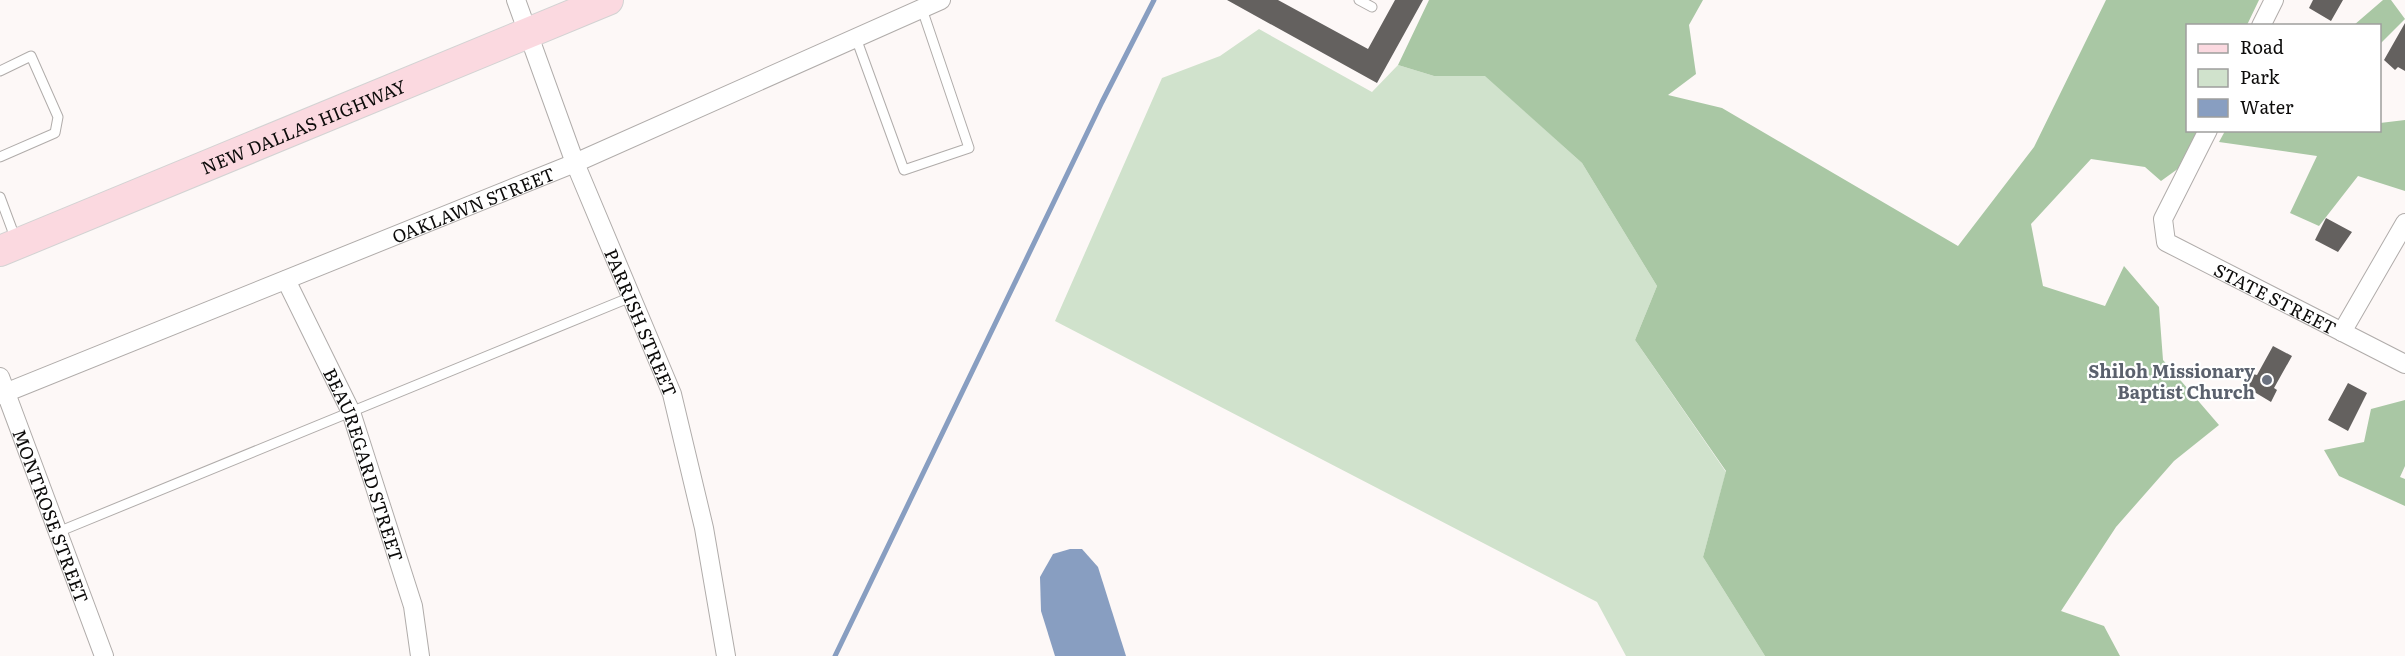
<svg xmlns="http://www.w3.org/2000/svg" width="2405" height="656" font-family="Literata,serif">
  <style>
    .green { fill: #d0e2cc }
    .forest { fill: #a9c7a4 }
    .water { fill: #889ec1 }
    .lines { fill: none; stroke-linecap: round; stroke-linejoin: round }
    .stream { stroke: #889ec1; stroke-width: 5 }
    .building { fill: #64615f }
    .service-casing { stroke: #b0acaa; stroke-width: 11 }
    .minor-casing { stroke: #b0acaa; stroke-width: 20 }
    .primary-casing { stroke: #d3d3d3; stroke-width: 32 }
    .service { stroke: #fff; stroke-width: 9 }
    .minor { stroke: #fff; stroke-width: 18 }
    .primary { stroke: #fbd9e0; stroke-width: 30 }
    .worship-dot { fill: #6b7280; stroke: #fff; stroke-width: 2 }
    .labels { text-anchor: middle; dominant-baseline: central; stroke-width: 4.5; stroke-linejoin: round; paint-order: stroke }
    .street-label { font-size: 18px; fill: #0d0c0b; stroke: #fff }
    .worship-label { font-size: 18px; font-weight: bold; fill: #5b616d; stroke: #fff; text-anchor: end }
  </style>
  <rect width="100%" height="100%" fill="#fdf8f7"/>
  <path class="green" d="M1259,29L1372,92L1398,65L1434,76L1485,75L1582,163L1657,286L1635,340L1726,472L1703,557L1765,656H1626L1597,602L1055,321L1162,78L1220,56Z"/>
  <path class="forest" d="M1429,0H1703L1689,25L1696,74L1668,95L1722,108L1958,246L2034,147L2106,0H2259L2247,25L2188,26V130L2197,131L2179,168L2161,181L2145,167L2091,159L2031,224L2043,286L2105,306L2124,266L2159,307L2163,360L2219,425L2174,461L2116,527L2061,611L2104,626L2120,656H1765L1703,557L1726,471L1635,340L1657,286L1582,163L1485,76H1434L1398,65Z
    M2383,0H2391L2405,19L2380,44V26L2354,25Z
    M2405,120V191L2358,176L2319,226L2290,213L2317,156L2219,142L2225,131L2380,130V123Z
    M2405,400V466L2400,477L2405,479V506L2339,476L2324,450L2364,442L2371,409Z"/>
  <path class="water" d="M1070,549H1082L1098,567L1126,656H1055L1041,611L1040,577L1053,554Z"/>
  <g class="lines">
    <path class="stream" d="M835,656L1102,102L1154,0"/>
  </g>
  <path class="building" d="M1227,0H1278L1368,49L1395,0H1423L1377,83Z
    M2313,0H2343L2331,21L2309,8Z
    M2405,23V71L2398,67L2395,70L2384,60Z
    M2326,218L2352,232L2338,252L2315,240Z
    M2273,346L2292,356L2274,388L2277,390L2271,402L2246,387L2253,374L2257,375Z
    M2348,383L2367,393L2348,431L2328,420Z"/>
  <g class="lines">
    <defs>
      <path id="service" d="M1359,0L1372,7
        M856,38L904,170L969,148L922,9
        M0,71L31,56L58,117L55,133L0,157
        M0,197L16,240
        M58,532L631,297"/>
      <g id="minor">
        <path id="s1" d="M516,0L575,163L672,394L704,528L726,656"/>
        <path d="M2261,26L2274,0"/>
        <path id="s2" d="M2208,130L2163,219L2166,242L2405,364"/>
        <path id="s3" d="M286,280L351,412L413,606L420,656"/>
        <path d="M2342,332L2405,223"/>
        <path id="s4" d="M0,377L104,656"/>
        <path id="s5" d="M0,395L575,163L941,0"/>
      </g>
      <g id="primary">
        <path id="s6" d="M0,251L608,0"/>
      </g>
    </defs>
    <use href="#service" class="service-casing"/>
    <use href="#minor" class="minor-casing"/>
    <use href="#primary" class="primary-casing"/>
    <use href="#service" class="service"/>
    <use href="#minor" class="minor"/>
    <use href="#primary" class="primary"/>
  </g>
  <circle class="worship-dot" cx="2267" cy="380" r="6"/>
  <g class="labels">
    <g class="street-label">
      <text stroke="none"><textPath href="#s6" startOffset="328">NEW DALLAS HIGHWAY</textPath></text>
      <text stroke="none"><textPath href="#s5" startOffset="510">OAKLAWN STREET</textPath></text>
      <text stroke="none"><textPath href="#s2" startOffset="246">STATE STREET</textPath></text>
      <text stroke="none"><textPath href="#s1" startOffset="346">PARRISH STREET</textPath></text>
      <text stroke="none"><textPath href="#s3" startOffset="201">BEAUREGARD STREET</textPath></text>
      <text stroke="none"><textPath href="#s4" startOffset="148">MONTROSE STREET</textPath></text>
    </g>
    <g class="worship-label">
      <text x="2255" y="370">Shiloh Missionary<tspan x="2255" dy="21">Baptist Church</tspan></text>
    </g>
  </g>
  <rect x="2186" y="24" width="195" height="108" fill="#ffffff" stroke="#9e9e9d" stroke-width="1.5"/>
  <rect x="2198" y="44" width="30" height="9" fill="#fbd9e0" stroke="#9e9e9d" stroke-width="1.5"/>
  <text x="2240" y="54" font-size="18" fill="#0d0c0b">Road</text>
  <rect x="2198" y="69" width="30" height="18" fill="#d0e2cc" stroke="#9e9e9d" stroke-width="1.5"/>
  <text x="2240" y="84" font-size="18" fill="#0d0c0b">Park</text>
  <rect x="2198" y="99" width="30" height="18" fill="#889ec1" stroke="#9e9e9d" stroke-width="1.5"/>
  <text x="2240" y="114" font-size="18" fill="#0d0c0b">Water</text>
</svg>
